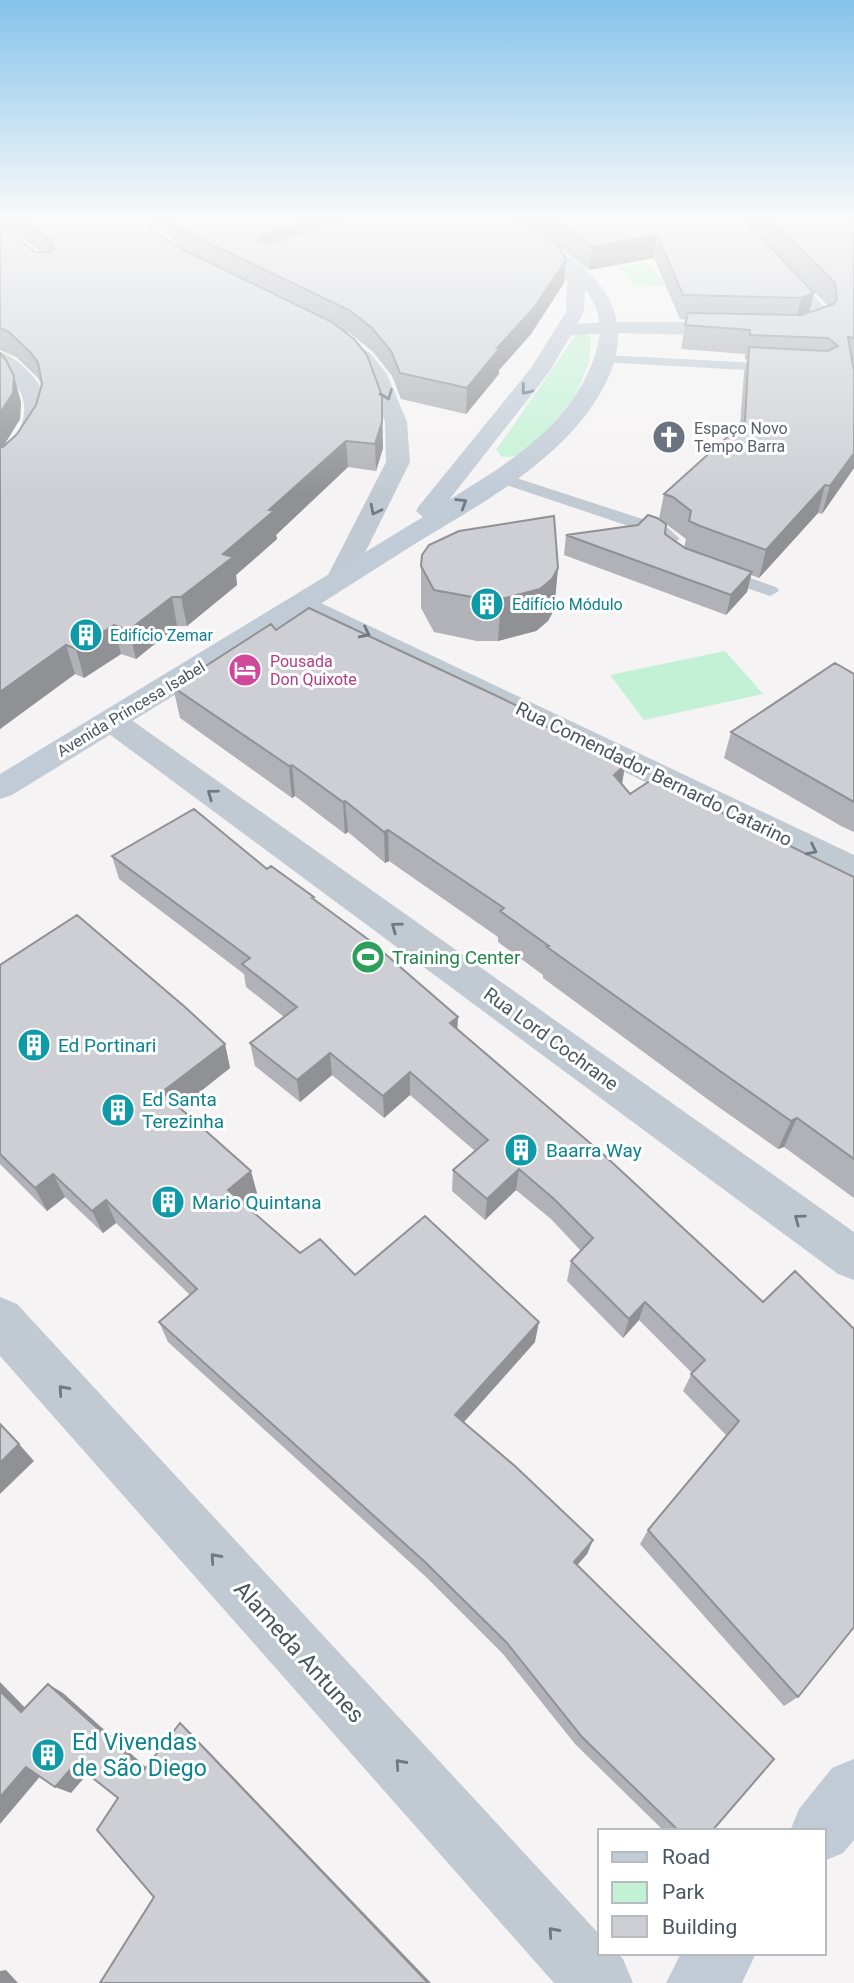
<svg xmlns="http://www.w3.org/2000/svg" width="854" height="1983" font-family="Roboto,sans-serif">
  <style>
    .green { fill: #c3f1d5 }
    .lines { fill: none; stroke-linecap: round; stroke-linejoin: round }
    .lane { fill: #c1cad2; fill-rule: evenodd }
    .street { fill: #c1cad2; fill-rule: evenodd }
    .secondary { fill: #c1cbd6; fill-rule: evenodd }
    .wall { fill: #b0b2b7; fill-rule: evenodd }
    .shaded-wall { fill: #909195 }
    .building { fill: #cdcfd5; stroke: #909195; stroke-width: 2 }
    .oneway { stroke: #6e7984 }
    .oneway2 { stroke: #6e7983 }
    .labels { text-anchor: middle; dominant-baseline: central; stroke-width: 6; stroke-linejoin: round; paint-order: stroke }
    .far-worship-label { font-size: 16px; fill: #5b616d; stroke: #fff; text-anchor: start }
    .far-culture-label { font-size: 16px; fill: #0d838f; stroke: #fff; text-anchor: start }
    .far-hotel-label { font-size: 16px; fill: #b23c85; stroke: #fff; text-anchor: start }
    .far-street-label { font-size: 16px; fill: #4a5661; stroke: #fff }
    .street-label { font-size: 19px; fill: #4a5661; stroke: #fff }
    .leisure-label { font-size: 19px; fill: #27864d; stroke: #fff; text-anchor: start }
    .culture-label { font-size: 19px; fill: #0d838f; stroke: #fff; text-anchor: start }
    .near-street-label { font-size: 23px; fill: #4a5661; stroke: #fff }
    .near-culture-label { font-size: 23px; fill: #0d838f; stroke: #fff; text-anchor: start }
  </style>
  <rect width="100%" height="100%" fill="#f5f3f3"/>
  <path class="green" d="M646,262L666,285L635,287L619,267Z
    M576,335H587L591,338L589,362L574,399L539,439L518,456L502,457L496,450Z
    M725,651L763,694L644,720L610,675Z"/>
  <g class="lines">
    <path class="lane" d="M604,355L780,364L787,368L780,372L599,362L597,359Z
      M501,473L667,527L680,539L671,544L655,535L495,481L493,478Z
      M715,566L776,587L779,591L770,596L709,575L706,571L709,567Z"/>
    <path class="street" d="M722,218H739L827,309L829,322L827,326L796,337L611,333L564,336L554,330C566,315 764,325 796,325L811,319V314Z
      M332,329L339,331L371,354L387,374L407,422L410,462L351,581L347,587L338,589L329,587L325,581L386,462L385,422L370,379L357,362L325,339L322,335Z
      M0,352C10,355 19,362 27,370C54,395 49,424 28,451C21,462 13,472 0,475C0,470 0,463 0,458C1,452 10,446 13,440C33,412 25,388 0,368Z
      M304,595L854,855V882L842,879L294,609L290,603L294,597Z
      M112,712L123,714L854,1232V1280L838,1274L101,728L97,721L101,714Z
      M0,1297L17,1304L600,1935V1953H617L623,1959L633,1983H554L0,1356Z"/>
    <path class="secondary" d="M482,218C489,218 497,217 503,219C527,227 570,255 588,272C638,319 619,374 580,422C534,478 462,514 402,552C273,635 142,715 12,795L0,799V774L423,517L416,511L419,506L531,368L566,312L567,283L559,266ZM585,289C601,309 603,331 595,355C572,425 509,463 449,500L550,371L584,312Z
      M854,1759V1840L843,1853L824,1861V1831H790L799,1809L832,1768Z
      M681,1953H756L742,1983H666Z"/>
  </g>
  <path class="wall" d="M0,218H143L161,237L191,254L180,247L150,218H854V363H853L854,371V468L822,514L818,513L759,578L751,575L747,592L726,615L564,555L566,535L638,525L659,519L664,494L740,425L744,372L747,360L745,359V354L681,349L686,320L680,319L654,258L589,270L560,247L566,260L564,283L531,334L499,370V374L466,414L401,399L392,376L373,352L351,334L343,330L383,448L376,471L348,467L276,535L277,539L236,575L237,585L187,626H177L136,659L121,654L84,678L75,674L0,729V353L21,402L20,419L4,445L17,434L36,405L41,384L38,378L16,357L0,350ZM1,225L7,227L41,252H35ZM768,244L828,306L809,312ZM666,524L686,539L684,548L665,534Z
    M421,566L558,568L554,610L548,621L536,631L498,641H477L434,632L421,608Z
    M276,630L546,720V726L625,765L622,784L630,794L718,811L854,877V1198L784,1147L778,1149L710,1101L543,978V975L498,942V937L389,861L385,863L348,832L345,834L295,796L292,798L180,718L173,687Z
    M854,674V832L841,826L724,758L731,732Z
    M112,856L267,869L314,897L315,900L458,1030L763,1302L798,1697L784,1706L640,1544L648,1530L727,1436L683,1391L692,1373L639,1320L623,1338L567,1281L571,1261L581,1251L551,1219L516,1190L485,1220L452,1191L453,1170L475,1151L410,1095L384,1118L332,1075L300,1102L255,1066L250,1043L284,1017L246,987L244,974L119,879Z
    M0,965L225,1044L230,1068L180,1108L257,1193L244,1204L300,1253L355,1275L535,1342L464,1422L593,1540L587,1554L577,1565L712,1831H664L575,1744L503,1654L425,1576L168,1342L159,1322L190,1295L116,1223L103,1233L65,1197L47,1211L0,1164Z"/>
  <path class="shaded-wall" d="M314,218H367L262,259L258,240L260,236Z
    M657,235L654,258L589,270L592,247Z
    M566,260L564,283L531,334L499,370V374L466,414L467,388Z
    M814,293L808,317L796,322L801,298Z
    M14,376L21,402L20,419L0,452V413Z
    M382,396L383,448L376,471L375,444Z
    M346,441L348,467L276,535L277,539L236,575L237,585L187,626L181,597L223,554L269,510Z
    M854,453V468L822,514L830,486Z
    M825,485L818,513L759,578L766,550Z
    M558,568L554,610L548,621L536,631L498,641L501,599Z
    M752,572L747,592L726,615L731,595Z
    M172,597L177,626L136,659L129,630Z
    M114,625L121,654L84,678L76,649Z
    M66,645L75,674L0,729V692Z
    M292,765L295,796L292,798L289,766Z
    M625,765L620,796L614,775Z
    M345,801L348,832L345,834L343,802Z
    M388,830L389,861L385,863L384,832Z
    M458,1017L457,1039L450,1023Z
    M225,1044L230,1068L169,1116L162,1092Z
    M330,1053L332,1075L300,1102L297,1080Z
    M410,1072V1095L384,1118L383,1096Z
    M797,1118L784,1147L778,1149L791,1121Z
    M519,1169L516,1190L485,1220L487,1199Z
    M251,1171L257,1193L234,1213L228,1190Z
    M53,1174L65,1197L47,1211L35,1188Z
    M106,1200L116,1223L103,1233L92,1211Z
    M645,1302L639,1320L623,1338L629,1319Z
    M539,1322L535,1342L454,1433L455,1415Z
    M19,1444L34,1461L0,1494V1463Z
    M593,1540L587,1554L568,1576L574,1562Z
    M0,1682L38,1721L21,1712L0,1691Z
    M48,1684L63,1693L156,1776L144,1770Z
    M180,1723L190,1732L431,1983H428Z
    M75,1764L90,1771L71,1793L55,1787Z
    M26,1767L43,1773L0,1824V1797Z
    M6,1970L18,1983H0V1971Z"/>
  <path class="building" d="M20,218H143L161,237L186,251L332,322L354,339L367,355L382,396V422L375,444L346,441L269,510L274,511L223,554L233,557L181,597H172L129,630L114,625L76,649L66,645L0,692V447H3L17,434L36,405L42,384L38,363L31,353L9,332L0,328V224L35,252L49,253L54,248L50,240Z
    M169,218H314L260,236L258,240L272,243L348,218H514L559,245L566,260L533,309L497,348H500L467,388L400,373L391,351L372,328L349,310L200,239L176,225Z
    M550,218H743L814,293L801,298L683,295L657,235L592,247L563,225Z
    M769,218H854V338L848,337L854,371V453L830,486L825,485L766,550L700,526L689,521L691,511L673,497L664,494L745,421L749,347L828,351L838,346L828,338L750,335V330L685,325L688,313L802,315L834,304L837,299L835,283Z
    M0,353L6,360L14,376L13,393L0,413Z
    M648,515L657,518L666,524L665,534L685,548L752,572L731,595L566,535L638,525Z
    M554,516L558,568L552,579L540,589L501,599L478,598L434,590L421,566L422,555L429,545L459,531Z
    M309,608L499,697L546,720L541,724L625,765L614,775L630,794L653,779L664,784L666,782L718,808L716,810L854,877V1159L797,1118L791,1121L720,1071L547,947L549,946L500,911L504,908L388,830L384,832L345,801L343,802L292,765L289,766L173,687L271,624L276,630Z
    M835,663L854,674V802L731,732Z
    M194,809L267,869L271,866L314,897L312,898L369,940L458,1017L450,1023L604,1155L763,1302L795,1271L854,1329V1627L798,1697L648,1530L739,1421L691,1374L705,1360L645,1302L629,1319L571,1261L593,1238L554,1199L519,1169L487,1199L453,1170L488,1140L410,1072L383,1096L330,1053L297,1080L250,1043L297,1007L242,964L250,958L112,856Z
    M77,915L185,1007L225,1044L162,1092L251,1171L228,1190L300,1253L320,1239L355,1275L425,1216L539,1322L455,1415L516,1467L593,1540L574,1562L774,1759L712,1831H679L582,1737L507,1643L425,1562L159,1322L197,1289L106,1200L92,1211L53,1174L35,1188L0,1154V965Z
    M0,1424L19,1444L0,1463Z
    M48,1684L144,1770L180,1723L428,1983H100L154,1897L97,1830L118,1798L75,1764L55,1787L26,1767L0,1797V1691L21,1712Z"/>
  <defs><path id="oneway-chevron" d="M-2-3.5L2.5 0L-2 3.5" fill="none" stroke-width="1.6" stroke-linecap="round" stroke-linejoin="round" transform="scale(1.75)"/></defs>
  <g class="oneway">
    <use href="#oneway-chevron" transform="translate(526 390) rotate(128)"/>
    <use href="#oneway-chevron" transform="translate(462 503) rotate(-32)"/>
  </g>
  <g class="oneway2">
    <use href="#oneway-chevron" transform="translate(387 395) rotate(68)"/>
    <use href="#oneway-chevron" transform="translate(375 510) rotate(117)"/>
    <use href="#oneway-chevron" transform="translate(365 633) rotate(26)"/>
    <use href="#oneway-chevron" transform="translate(212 794) rotate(-144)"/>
    <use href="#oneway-chevron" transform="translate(812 850) rotate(26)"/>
    <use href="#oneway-chevron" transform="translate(396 927) rotate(-144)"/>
    <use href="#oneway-chevron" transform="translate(799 1219) rotate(-144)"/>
    <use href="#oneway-chevron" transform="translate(63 1390) rotate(-132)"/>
    <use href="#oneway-chevron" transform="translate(215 1558) rotate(-132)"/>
    <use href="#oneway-chevron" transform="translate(400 1764) rotate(-132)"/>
    <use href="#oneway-chevron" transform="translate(553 1932) rotate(-132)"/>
  </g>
  <linearGradient id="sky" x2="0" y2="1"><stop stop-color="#85c3ea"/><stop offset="0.44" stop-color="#fafafa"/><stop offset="1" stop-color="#fafafa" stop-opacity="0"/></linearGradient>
  <rect width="854" height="496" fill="url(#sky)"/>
  <defs>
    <symbol id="church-disc" viewBox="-11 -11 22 22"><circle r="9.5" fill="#6b7280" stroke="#fff"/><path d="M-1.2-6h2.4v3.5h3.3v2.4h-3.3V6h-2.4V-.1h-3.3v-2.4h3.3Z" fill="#fff"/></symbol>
    <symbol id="building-disc" viewBox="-11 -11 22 22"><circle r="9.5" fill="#0f9aa8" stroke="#fff"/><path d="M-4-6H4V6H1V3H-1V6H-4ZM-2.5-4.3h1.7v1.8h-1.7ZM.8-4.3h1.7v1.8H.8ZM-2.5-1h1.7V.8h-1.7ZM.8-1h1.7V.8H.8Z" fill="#fff"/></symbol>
    <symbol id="hotel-disc" viewBox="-11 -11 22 22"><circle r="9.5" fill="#d1479c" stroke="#fff"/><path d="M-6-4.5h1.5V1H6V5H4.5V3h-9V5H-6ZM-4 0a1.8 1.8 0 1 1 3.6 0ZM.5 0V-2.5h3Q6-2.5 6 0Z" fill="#fff"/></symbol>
    <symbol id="stadium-disc" viewBox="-11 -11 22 22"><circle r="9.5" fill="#2e9e5b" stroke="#fff"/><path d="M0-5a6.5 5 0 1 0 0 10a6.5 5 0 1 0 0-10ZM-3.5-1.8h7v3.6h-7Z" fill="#fff"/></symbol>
  </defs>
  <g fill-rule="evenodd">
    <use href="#church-disc" x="650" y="418" width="38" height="38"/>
    <use href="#building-disc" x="468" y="585" width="38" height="38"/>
    <use href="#building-disc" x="67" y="616" width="38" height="38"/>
    <use href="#hotel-disc" x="226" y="651" width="38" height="38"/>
    <use href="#stadium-disc" x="349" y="938" width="38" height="38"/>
    <use href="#building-disc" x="15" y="1026" width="38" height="38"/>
    <use href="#building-disc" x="99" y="1091" width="38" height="38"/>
    <use href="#building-disc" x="502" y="1131" width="38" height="38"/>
    <use href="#building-disc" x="149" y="1183" width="38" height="38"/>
    <use href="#building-disc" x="29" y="1736" width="38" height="38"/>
  </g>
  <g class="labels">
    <g class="far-worship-label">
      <text x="694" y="428">Espaço Novo<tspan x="694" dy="18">Tempo Barra</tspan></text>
    </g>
    <g class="far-culture-label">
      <text x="512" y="604">Edifício Módulo</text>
      <text x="110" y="635">Edifício Zemar</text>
    </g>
    <g class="far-hotel-label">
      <text x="270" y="661">Pousada<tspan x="270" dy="18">Don Quixote</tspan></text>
    </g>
    <g class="far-street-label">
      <text transform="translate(131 709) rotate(-31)">Avenida Princesa Isabel</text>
    </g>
    <g class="street-label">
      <text transform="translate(654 774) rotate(26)">Rua Comendador Bernardo Catarino</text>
      <text transform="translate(551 1039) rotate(36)">Rua Lord Cochrane</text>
    </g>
    <g class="leisure-label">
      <text x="392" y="957">Training Center</text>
    </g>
    <g class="culture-label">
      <text x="58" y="1045">Ed Portinari</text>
      <text x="142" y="1099">Ed Santa<tspan x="142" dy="22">Terezinha</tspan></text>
      <text x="546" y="1150">Baarra Way</text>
      <text x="192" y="1202">Mario Quintana</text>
    </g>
    <g class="near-street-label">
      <text transform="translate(299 1652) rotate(48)">Alameda Antunes</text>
    </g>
    <g class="near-culture-label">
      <text x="72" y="1742">Ed Vivendas<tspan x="72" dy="26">de São Diego</tspan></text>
    </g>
  </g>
  <rect x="598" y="1829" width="228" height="126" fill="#ffffff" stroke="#b7bbc0" stroke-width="2"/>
  <rect x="612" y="1852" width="35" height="10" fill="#c1cbd6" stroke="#b7bbc0" stroke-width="2"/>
  <text x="662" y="1864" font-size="21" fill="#4a5661">Road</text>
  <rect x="612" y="1882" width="35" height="21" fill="#c3f1d5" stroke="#b7bbc0" stroke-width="2"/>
  <text x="662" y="1899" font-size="21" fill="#4a5661">Park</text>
  <rect x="612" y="1916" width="35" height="21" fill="#cdcfd5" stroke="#b7bbc0" stroke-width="2"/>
  <text x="662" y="1934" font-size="21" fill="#4a5661">Building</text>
</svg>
